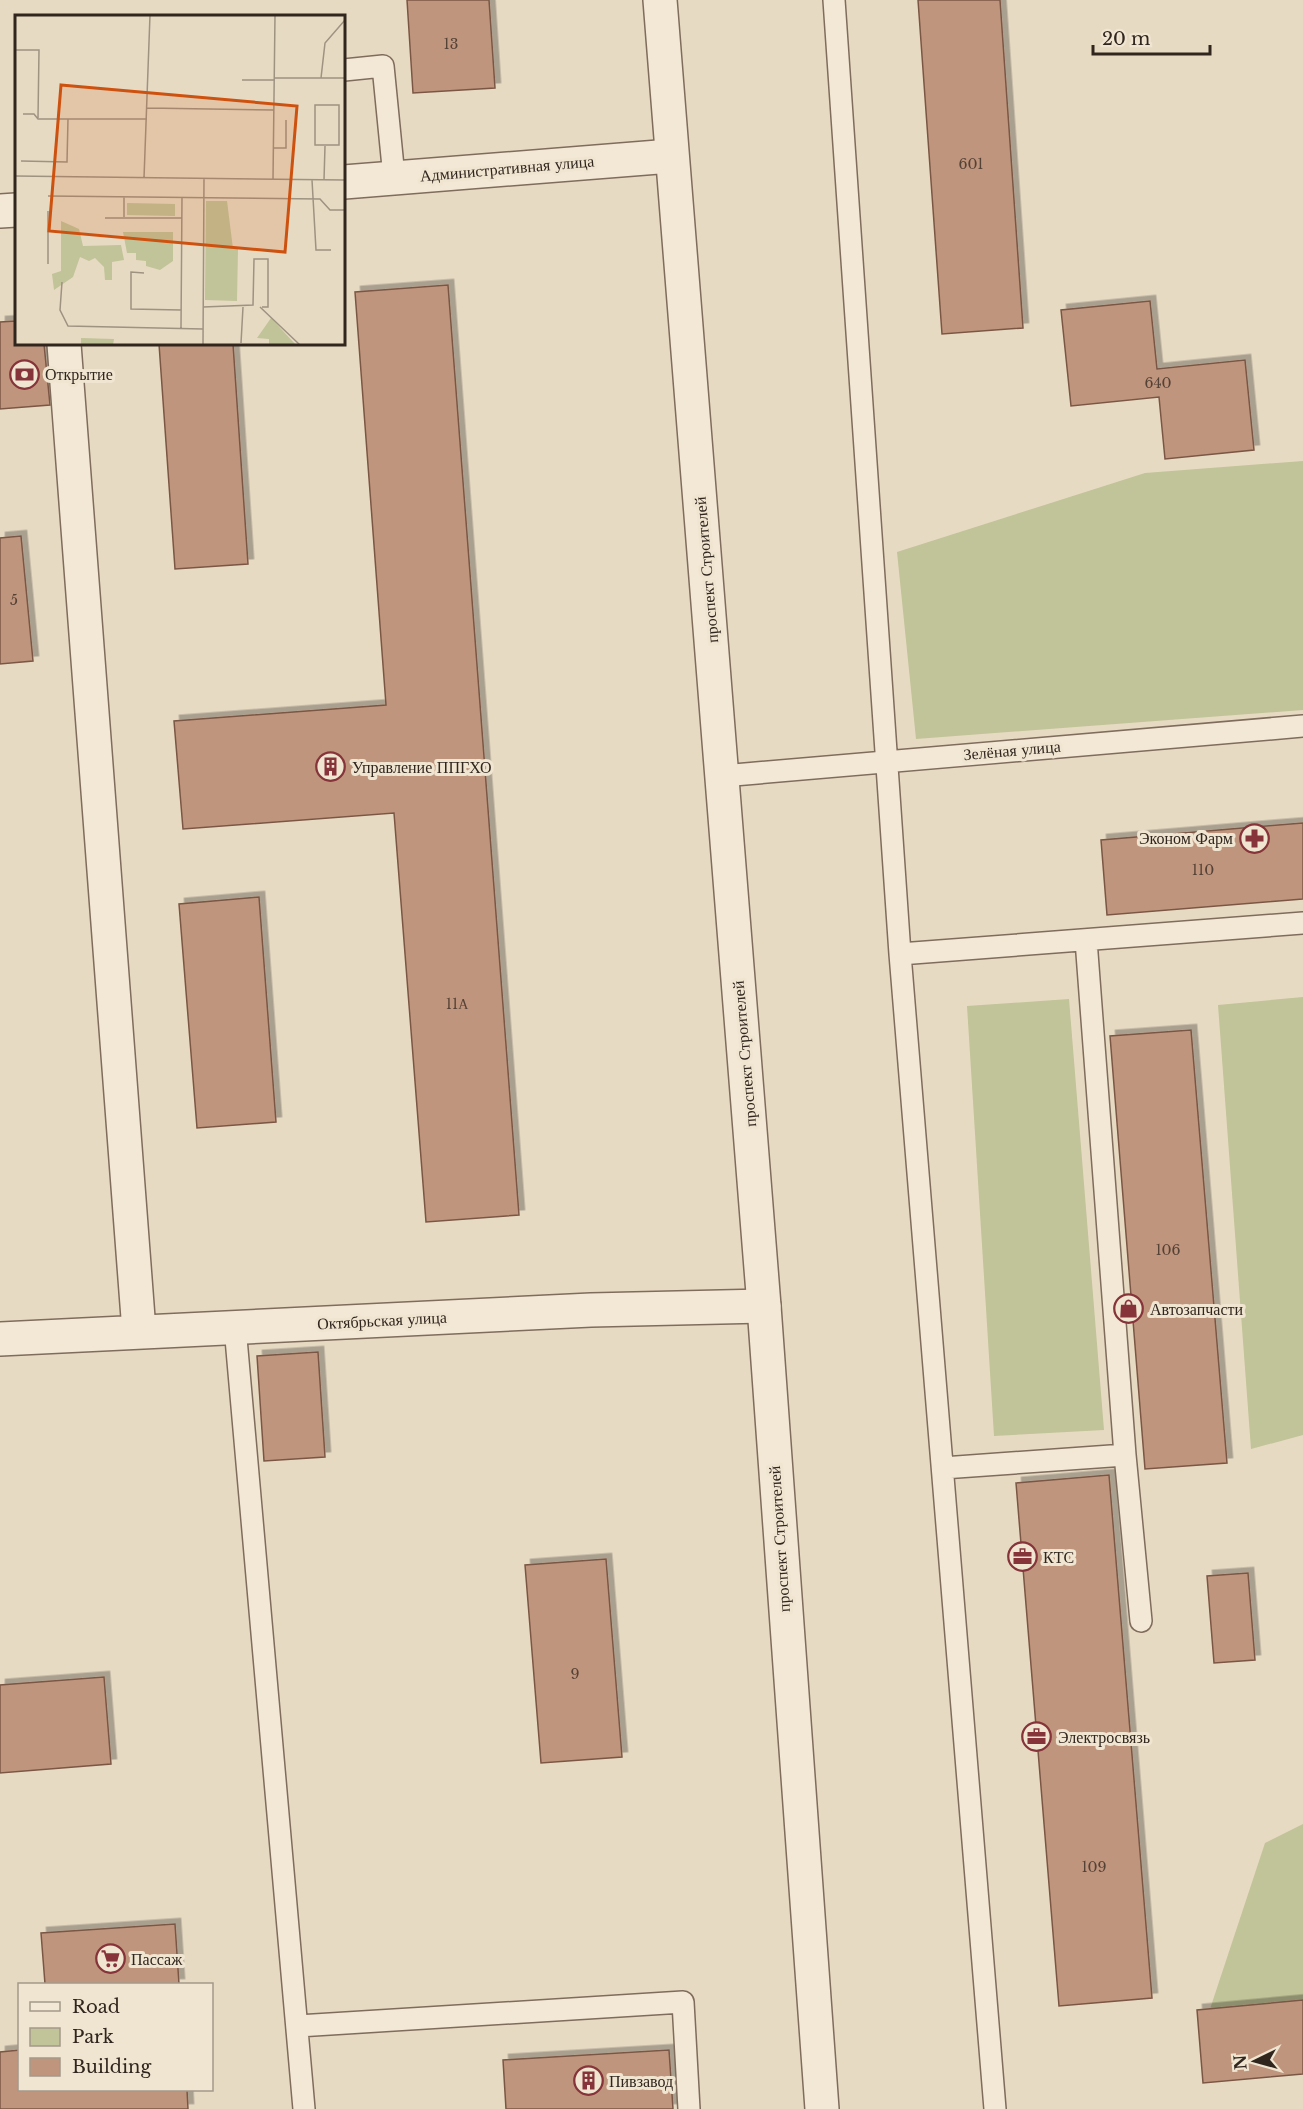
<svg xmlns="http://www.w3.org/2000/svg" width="1303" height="2109" font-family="'Libre Baskerville',serif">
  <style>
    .green { fill: #c1c398 }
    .building { fill: #c0957d; stroke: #7b5745; stroke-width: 1.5; filter: url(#shadow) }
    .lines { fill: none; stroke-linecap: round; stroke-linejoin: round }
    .service-casing { stroke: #7f6c5c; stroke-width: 24 }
    .minor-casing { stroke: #7f6c5c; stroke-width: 36 }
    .tertiary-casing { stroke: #7f6c5c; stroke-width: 36 }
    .service { stroke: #f3e8d5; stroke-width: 21 }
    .minor { stroke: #f3e8d5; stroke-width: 33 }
    .tertiary { stroke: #f3e8d5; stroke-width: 33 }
    .labels { text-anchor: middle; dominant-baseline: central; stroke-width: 6; stroke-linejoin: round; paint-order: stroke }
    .number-label { font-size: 14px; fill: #554236 }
    .street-label { font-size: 16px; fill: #31261e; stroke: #f0e5d1 }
    .poi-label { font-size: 16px; fill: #31261e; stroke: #f0e5d1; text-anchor: start }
    .inset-road { fill: none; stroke: #9e9281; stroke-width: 1.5 }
    .view { fill: #cd510f; fill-opacity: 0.15; stroke: #cd510f; stroke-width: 3 }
    .inset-edge { fill: none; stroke: #31261e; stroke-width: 3 }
  </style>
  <defs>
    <filter id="shadow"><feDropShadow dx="5.5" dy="-5.5" stdDeviation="0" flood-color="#0004"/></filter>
  </defs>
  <rect width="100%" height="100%" fill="#e7dac3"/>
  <path class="green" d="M1303,461V710L916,739L897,552L1145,473Z
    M1303,997V1435L1251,1449L1218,1005Z
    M1069,999L1104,1430L994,1436L967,1006Z
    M1303,1824V2000L1210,2009L1265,1843Z"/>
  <path class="building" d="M407,0H489L495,88L413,93Z
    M918,0H1000L1023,328L942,334Z
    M448,285L519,1215L426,1222L394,813L183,829L174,721L386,705L355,292Z
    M1150,301L1157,369L1245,360L1254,450L1165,459L1159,397L1071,406L1061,310Z
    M16,321V344H44L50,405L0,409V322Z
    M159,344H233L248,564L175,569Z
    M21,536L33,661L0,664V538Z
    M1303,823V899L1107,915L1101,840Z
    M259,897L276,1122L197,1128L179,904Z
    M1191,1030L1227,1463L1145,1469L1110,1036Z
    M318,1352L325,1457L264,1461L257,1356Z
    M1109,1475L1152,1998L1059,2006L1016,1483Z
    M606,1559L622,1757L541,1763L525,1565Z
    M1248,1573L1255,1660L1214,1663L1207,1576Z
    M104,1677L111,1764L0,1773V1685Z
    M175,1924L179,1984H45L41,1933Z
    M1303,2000V2074L1203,2083L1197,2010Z
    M20,2050V2090H187L188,2109H0V2052Z
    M669,2050L673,2109H506L503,2060Z"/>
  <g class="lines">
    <defs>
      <path id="service" d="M834,0L900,954L995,2109
        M344,70L383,66L394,177
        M722,776L1303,726
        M1086,940L1125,1455L1141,1621
        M900,954L1303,923
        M235,1327L304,2109
        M943,1468L1125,1455
        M298,2026L683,2002L689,2109"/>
      <path id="minor" d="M344,182L671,156
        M0,211L16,210
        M64,344L139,1331
        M0,1339L591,1310L764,1306"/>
      <path id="tertiary" d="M660,0L764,1306L822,2109"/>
    </defs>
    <use href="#service" class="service-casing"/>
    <use href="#minor" class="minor-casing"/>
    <use href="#tertiary" class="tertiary-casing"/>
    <use href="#service" class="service"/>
    <use href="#minor" class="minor"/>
    <use href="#tertiary" class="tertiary"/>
  </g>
  <defs>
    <symbol id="bank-ring" viewBox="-11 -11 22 22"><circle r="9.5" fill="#f0e5d1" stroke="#86343a" stroke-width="1.5"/><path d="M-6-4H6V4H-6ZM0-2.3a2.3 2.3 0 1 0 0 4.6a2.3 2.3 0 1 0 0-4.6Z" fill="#86343a"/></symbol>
    <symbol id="building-ring" viewBox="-11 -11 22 22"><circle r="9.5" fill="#f0e5d1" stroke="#86343a" stroke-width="1.5"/><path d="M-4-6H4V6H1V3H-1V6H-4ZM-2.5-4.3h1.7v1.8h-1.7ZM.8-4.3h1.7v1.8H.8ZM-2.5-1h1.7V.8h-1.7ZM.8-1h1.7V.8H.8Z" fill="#86343a"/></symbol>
    <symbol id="pharmacy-ring" viewBox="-11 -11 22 22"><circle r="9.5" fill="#f0e5d1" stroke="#86343a" stroke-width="1.5"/><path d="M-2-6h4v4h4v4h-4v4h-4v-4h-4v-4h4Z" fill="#86343a"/></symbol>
    <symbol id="shop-ring" viewBox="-11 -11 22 22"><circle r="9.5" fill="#f0e5d1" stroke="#86343a" stroke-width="1.5"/><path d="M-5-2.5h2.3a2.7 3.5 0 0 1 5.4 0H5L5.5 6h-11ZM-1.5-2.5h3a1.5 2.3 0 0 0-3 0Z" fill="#86343a"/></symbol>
    <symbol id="office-ring" viewBox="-11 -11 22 22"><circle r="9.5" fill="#f0e5d1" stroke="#86343a" stroke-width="1.5"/><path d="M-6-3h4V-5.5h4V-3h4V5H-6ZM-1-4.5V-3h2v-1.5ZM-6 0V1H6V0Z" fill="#86343a"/></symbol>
    <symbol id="supermarket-ring" viewBox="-11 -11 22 22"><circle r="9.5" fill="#f0e5d1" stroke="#86343a" stroke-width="1.5"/><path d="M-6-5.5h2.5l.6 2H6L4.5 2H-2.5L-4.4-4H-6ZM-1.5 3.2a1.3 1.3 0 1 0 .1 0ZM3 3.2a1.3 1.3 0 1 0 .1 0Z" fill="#86343a"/></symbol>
  </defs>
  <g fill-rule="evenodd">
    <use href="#bank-ring" x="8" y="358" width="33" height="33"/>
    <use href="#building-ring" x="314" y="750" width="33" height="33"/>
    <use href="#pharmacy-ring" x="1238" y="822" width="33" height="33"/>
    <use href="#shop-ring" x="1112" y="1292" width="33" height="33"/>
    <use href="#office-ring" x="1006" y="1540" width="33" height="33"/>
    <use href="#office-ring" x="1020" y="1720" width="33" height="33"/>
    <use href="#supermarket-ring" x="94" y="1942" width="33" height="33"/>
    <use href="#building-ring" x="572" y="2064" width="33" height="33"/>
  </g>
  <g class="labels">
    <g class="number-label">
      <text x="451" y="44">13</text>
      <text x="971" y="164">601</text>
      <text x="1158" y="383">640</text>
      <text x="14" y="600">5</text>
      <text x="1203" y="870">110</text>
      <text x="457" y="1004">11А</text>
      <text x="1168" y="1250">106</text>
      <text x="575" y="1674">9</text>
      <text x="1094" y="1867">109</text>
    </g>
    <g class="street-label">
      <text transform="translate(507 168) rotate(-5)">Административная улица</text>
      <text transform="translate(706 570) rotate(-95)">проспект Строителей</text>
      <text transform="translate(1012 750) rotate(-5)">Зелёная улица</text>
      <text transform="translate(744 1054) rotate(-95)">проспект Строителей</text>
      <text transform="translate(382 1320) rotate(-3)">Октябрьская улица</text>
      <text transform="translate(779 1539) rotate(-94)">проспект Строителей</text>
    </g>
    <g class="poi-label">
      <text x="45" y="374">Открытие</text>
      <text x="352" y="767">Управление ППГХО</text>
      <text x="1233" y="838" text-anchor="end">Эконом Фарм</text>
      <text x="1150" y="1309">Автозапчасти</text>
      <text x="1043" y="1557">КТС</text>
      <text x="1058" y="1737">Электросвязь</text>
      <text x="131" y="1959">Пассаж</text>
      <text x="609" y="2081">Пивзавод</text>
    </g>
  </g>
  <g transform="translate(15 15)">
    <rect width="330" height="330" fill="#e7dac3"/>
    <path d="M191,186H212L218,234H223L222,286L190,285ZM112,188L160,189V201L112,200ZM46,206L64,214L68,231L106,230L109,245L97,247V265H90L89,252L80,243L74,246L65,242L58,262L39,275L37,259L46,256ZM108,217H158V246L145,255L131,251V246L121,245V238H112ZM256,303L281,330H254V324L242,323ZM66,323L99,324L98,330H66Z" fill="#c1c398"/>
    <path class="inset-road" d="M0,35H24L23,103M259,63H330M306,63L310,28L330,5M227,65H259M300,90H324V130H300ZM132,93L259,95M8,99H19L23,104H132M259,133H271V105M6,146L52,147L53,104M0,161L330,165M129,163L135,0M258,164L260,0M297,165L301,235H316M309,165L310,131M33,181L305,184L315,195H330M33,196V249M109,202V182M90,203H167M129,258L116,257V294L166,295M47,267L45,295L53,311L188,314M188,292L238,290L239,244H253V292H247M245,292L285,330M166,313L167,182M226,328L228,292M188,330L189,164"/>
    <path class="view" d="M46,70L282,91L270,237L34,216Z"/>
    <rect width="330" height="330" class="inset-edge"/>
  </g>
  <rect x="18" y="1983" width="195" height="108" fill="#f0e5d1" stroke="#a49989" stroke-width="1.5"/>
  <rect x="30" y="2002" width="30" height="9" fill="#f3e8d5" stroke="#a49989" stroke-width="1.5"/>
  <text x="72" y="2013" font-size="18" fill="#31261e">Road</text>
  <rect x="30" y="2028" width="30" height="18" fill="#c1c398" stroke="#a49989" stroke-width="1.5"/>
  <text x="72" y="2043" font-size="18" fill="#31261e">Park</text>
  <rect x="30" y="2058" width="30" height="18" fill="#c0957d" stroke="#a49989" stroke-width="1.5"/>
  <text x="72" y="2073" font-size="18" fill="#31261e">Building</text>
  <g transform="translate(1255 2061) rotate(265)" stroke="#f0e5d1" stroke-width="4.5" paint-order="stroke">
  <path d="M0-4.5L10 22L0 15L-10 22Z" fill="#31261e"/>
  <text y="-9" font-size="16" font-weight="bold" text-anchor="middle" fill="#31261e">N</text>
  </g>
  <path d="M1093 45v9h117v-9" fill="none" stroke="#31261e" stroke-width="3"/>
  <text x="1102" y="45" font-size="18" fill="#31261e" stroke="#f0e5d1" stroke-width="4.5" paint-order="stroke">20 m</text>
</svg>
